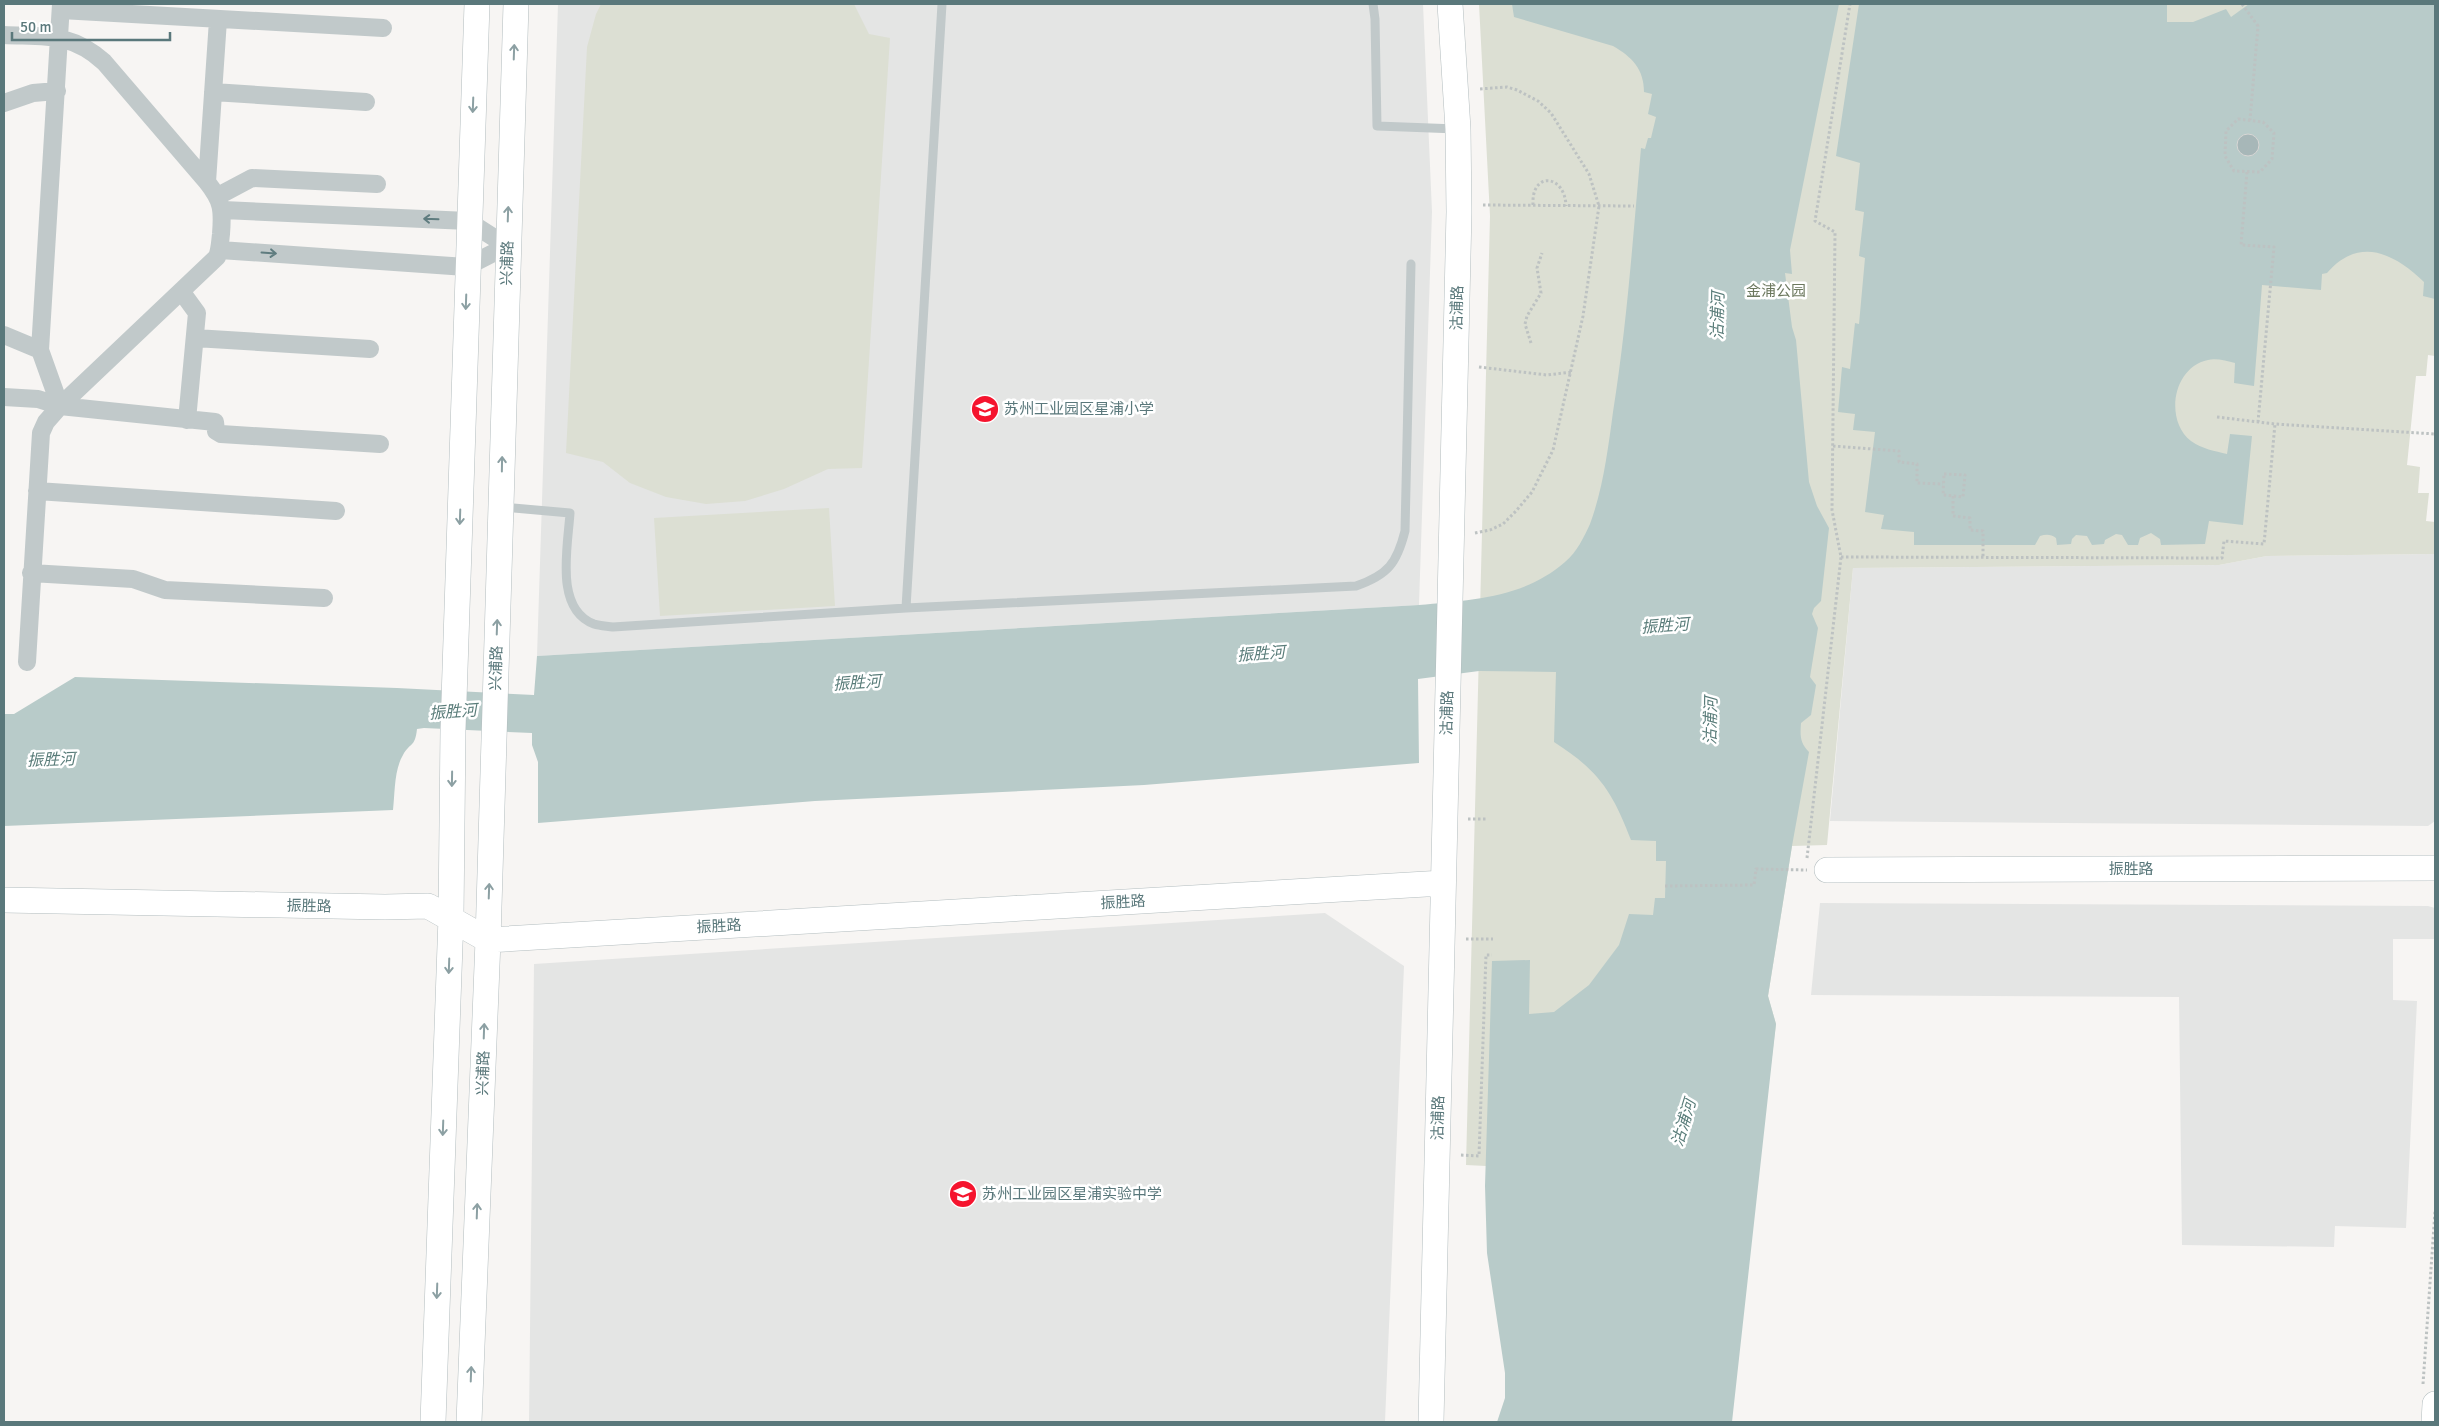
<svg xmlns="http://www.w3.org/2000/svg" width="2439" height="1426" font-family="Signika,'Noto Sans SC',sans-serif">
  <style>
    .built { fill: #e4e5e4 }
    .green { fill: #dcdfd3 }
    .water { fill: #b8cbc9 }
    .building { fill: #a7b7b8; stroke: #d8d7d5 }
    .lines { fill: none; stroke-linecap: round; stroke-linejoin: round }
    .secondary-casing { stroke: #b3bdbf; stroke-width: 26 }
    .path { stroke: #bdc2c2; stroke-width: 3; stroke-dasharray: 2.5 2.5; stroke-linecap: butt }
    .lane { stroke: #c1c9ca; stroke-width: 9 }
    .street { stroke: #c1c9ca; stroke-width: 18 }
    .secondary { stroke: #fff; stroke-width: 25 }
    .oneway { stroke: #8ca0a3 }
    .oneway2 { stroke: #5f7c7f }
    .labels { text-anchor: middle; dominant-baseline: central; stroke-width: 5; stroke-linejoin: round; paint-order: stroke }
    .street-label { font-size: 15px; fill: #5a787b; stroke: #fff }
    .park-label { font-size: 15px; fill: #6c785e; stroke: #fff }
    .poi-label { font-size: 15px; fill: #5a787b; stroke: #fff; text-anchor: start }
    .water-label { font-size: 16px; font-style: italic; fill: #597c79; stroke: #fff }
  </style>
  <rect width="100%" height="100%" fill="#f7f5f3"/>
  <path class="built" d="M558,4H1423L1432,212L1419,605L537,656Z
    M2435,554V821L2428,826L1830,821L1853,568L2219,565L2267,556Z
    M1820,903L2428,906L2435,908V939H2393V1000L2417,1001L2406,1228L2335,1226L2334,1247L2182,1245L2179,997L1811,995Z
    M1325,913L1404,966L1385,1422H529L534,964Z"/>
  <path class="green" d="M601,4H854L869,34L890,38L862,468L828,469L784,489L745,501L706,504L666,497L630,483L603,462L566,453L587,47L596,14Z
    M1479,4H2435V356L2428,355L2426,376H2416L2407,465L2420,467L2418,493H2429L2426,521L2435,522V554L2267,556L2219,565L1853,568L1827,845L1792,846L1768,996L1776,1024L1757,1179L1466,1165L1490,216Z
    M829,508L835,606L660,616L654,518Z"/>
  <path class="water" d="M1512,4H1839L1790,250L1792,274L1785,273L1792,327L1796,340L1809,482L1817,506L1829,528L1821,601L1814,608L1812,614L1818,628L1810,677L1816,685L1811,715L1801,723C1800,736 1800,743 1809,752L1792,846L1768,996L1776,1024L1732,1422H1497L1505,1398V1373L1487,1253L1485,1186L1492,961L1530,960L1529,1014L1554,1012L1589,985L1619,945L1629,914L1653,915L1655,898H1665L1666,861H1656V841L1631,840C1612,791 1599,771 1554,742L1556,672L1479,671L1418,679L1419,763L1144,785L815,801L538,823V762L532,745V733L424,728L417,729C415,748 410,742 403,755C394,770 395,793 393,810L4,826V714H14L75,677L397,688L534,695L537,656L1419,605C1471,600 1524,598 1565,562C1577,552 1584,537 1590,524C1603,489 1608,449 1613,412C1627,325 1633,236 1641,148L1645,149L1648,138H1651L1656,117L1648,114L1652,94L1644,92C1644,69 1632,57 1613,46L1514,17Z
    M1859,4H2167V22H2193L2226,9L2231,17L2249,4H2435V299L2423,296L2424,282C2394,253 2359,236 2327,273L2322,274L2321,290L2262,285L2254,386L2234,383L2235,363C2227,361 2216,358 2208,360C2173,367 2164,420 2191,441C2202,449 2215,451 2227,454L2230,434L2252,436L2243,525L2209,521L2205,544L2161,545L2160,539L2151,533L2140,538L2138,545H2128L2122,535L2116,534L2105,540L2104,544L2092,545L2087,536L2076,535L2072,539L2071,544L2057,545L2056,538C2051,534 2046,534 2040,536L2035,545H1914V532L1881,529L1884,515L1865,512L1875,432L1853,430L1855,414L1838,412L1842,367L1850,369L1855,323L1859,324L1865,258L1859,256L1864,212L1855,210L1860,163L1836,156Z"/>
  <path class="building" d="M2237 145a11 11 0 1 1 22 0a11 11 0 1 1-22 0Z"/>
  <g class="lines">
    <defs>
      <path id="secondary" d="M1827,870L2435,868
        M4,900L385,907L428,906L488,940L1443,883
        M433,1422L451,917L453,730L477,4
        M469,1422L488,940L516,4
        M1431,1422L1459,212L1458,129L1450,4
        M2434,1422L2435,1404"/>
    </defs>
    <use href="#secondary" class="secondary-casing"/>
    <path class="path" d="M2242,4L2258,26L2250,120
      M2238,119L2263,122L2274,133L2272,159L2260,172L2234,171L2225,156L2226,131Z
      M2247,172L2241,245L2274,247L2258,422
      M1483,205L1634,206
      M1533,205C1531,171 1565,174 1566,206
      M1531,343L1525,324L1527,316L1541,293L1537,268L1542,253
      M1479,367L1547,375L1572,372
      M2217,417L2275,424L2435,434
      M1833,446L1899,451V462L1917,464V483L1943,484
      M1944,474L1965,475L1963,497L1943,495Z
      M1953,496V516L1970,518V530L1983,531V557
      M1475,533L1490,530L1503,524L1516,511L1532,492L1553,450L1583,316L1599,206L1589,174L1551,113L1538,101L1517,90L1507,87L1479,89
      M1841,557L2222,558L2224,541L2264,544L2275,424
      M1468,819H1488
      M1807,858L1841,557L1832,510L1835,232L1815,221L1850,4
      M1665,886L1754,885L1756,869L1807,870
      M1466,939H1493
      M1461,1155L1479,1156L1486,955H1492
      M2423,1384L2435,1211"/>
    <path class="lane" d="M1373,4L1375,19L1377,126L1457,129
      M503,507L570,513C568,546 554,609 594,624C600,626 607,626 613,627L906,608L1356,586C1388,575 1397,563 1405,531L1411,264
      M906,608L942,4"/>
    <path class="street" d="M61,10L383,28
      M4,35C45,37 71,32 104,62L207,182C222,201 223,209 221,234C220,242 220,249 217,257L60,406L46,422L41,433L27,662
      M213,92L366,102
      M4,103L33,93L57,91
      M207,182L218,20
      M218,196L252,178L377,184
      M220,250L466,267L507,246L468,221L223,210
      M181,291L197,313L187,420
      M4,335L40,350
      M195,338L370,349
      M4,397L38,399L60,406L215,422L216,431L221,434L380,444
      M60,406L40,350L61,4
      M37,491L336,511
      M31,573L133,579L165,590L324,598"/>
    <use href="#secondary" class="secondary"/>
  </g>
  <defs><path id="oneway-shaft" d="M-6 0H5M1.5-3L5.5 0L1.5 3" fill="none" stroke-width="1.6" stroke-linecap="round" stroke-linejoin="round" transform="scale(1.25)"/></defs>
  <g class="oneway">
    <use href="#oneway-shaft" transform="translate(514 52) rotate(-88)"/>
    <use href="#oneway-shaft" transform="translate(473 105) rotate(92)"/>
    <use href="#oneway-shaft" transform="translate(508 214) rotate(-88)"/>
    <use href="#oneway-shaft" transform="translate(466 302) rotate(92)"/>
    <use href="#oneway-shaft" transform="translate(502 464) rotate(-89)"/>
    <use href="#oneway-shaft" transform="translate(460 517) rotate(92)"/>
    <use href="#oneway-shaft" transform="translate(497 627) rotate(-88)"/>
    <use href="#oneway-shaft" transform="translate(452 779) rotate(91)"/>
    <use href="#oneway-shaft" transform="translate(489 891) rotate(-88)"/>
    <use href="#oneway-shaft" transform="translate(449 966) rotate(92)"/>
    <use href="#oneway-shaft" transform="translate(484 1031) rotate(-88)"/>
    <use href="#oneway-shaft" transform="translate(443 1128) rotate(92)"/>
    <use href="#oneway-shaft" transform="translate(477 1211) rotate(-88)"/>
    <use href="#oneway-shaft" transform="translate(437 1291) rotate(92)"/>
    <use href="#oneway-shaft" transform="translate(471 1374) rotate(-88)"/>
  </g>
  <g class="oneway2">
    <use href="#oneway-shaft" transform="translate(431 219) rotate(-178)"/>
    <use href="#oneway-shaft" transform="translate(269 253) rotate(4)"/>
  </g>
  <defs>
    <symbol id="school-disc" viewBox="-11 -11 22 22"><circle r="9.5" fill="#f5142e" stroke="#fff"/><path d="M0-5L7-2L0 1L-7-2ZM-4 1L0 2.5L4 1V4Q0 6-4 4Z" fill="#fff"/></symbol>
  </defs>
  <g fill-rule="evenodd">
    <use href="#school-disc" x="969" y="393" width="32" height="32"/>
    <use href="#school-disc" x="947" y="1178" width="32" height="32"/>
  </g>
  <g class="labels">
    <g class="street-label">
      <text transform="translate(507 263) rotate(-88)">兴浦路</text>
      <text transform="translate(1457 308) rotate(-89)">沽浦路</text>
      <text transform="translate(496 668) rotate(-88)">兴浦路</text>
      <text transform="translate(1447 713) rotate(-89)">沽浦路</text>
      <text x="2131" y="869">振胜路</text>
      <text transform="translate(1123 902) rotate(-3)">振胜路</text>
      <text transform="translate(309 906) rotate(1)">振胜路</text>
      <text transform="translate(719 926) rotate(-3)">振胜路</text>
      <text transform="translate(483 1073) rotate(-88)">兴浦路</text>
      <text transform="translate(1438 1118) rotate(-89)">沽浦路</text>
    </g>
    <g class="park-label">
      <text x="1776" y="291">金浦公园</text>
    </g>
    <g class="poi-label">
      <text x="1004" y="409">苏州工业园区星浦小学</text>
      <text x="982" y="1194">苏州工业园区星浦实验中学</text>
    </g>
    <g class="water-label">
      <text transform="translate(1718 316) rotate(-89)">沽浦河</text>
      <text transform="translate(1665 626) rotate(-4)">振胜河</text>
      <text transform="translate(1261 654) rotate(-4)">振胜河</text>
      <text transform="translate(857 683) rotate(-4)">振胜河</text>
      <text transform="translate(453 712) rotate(-4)">振胜河</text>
      <text transform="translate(1711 721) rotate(-89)">沽浦河</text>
      <text transform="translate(51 760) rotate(-2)">振胜河</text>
      <text transform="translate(1684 1123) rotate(-73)">沽浦河</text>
    </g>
  </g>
  <rect width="2439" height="1426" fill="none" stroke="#5a787b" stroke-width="10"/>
  <path d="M12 32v8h158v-8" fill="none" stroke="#5a787b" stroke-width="2.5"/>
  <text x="20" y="32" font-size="15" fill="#5a787b" stroke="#ffffff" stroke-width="4" paint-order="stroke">50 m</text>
</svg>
